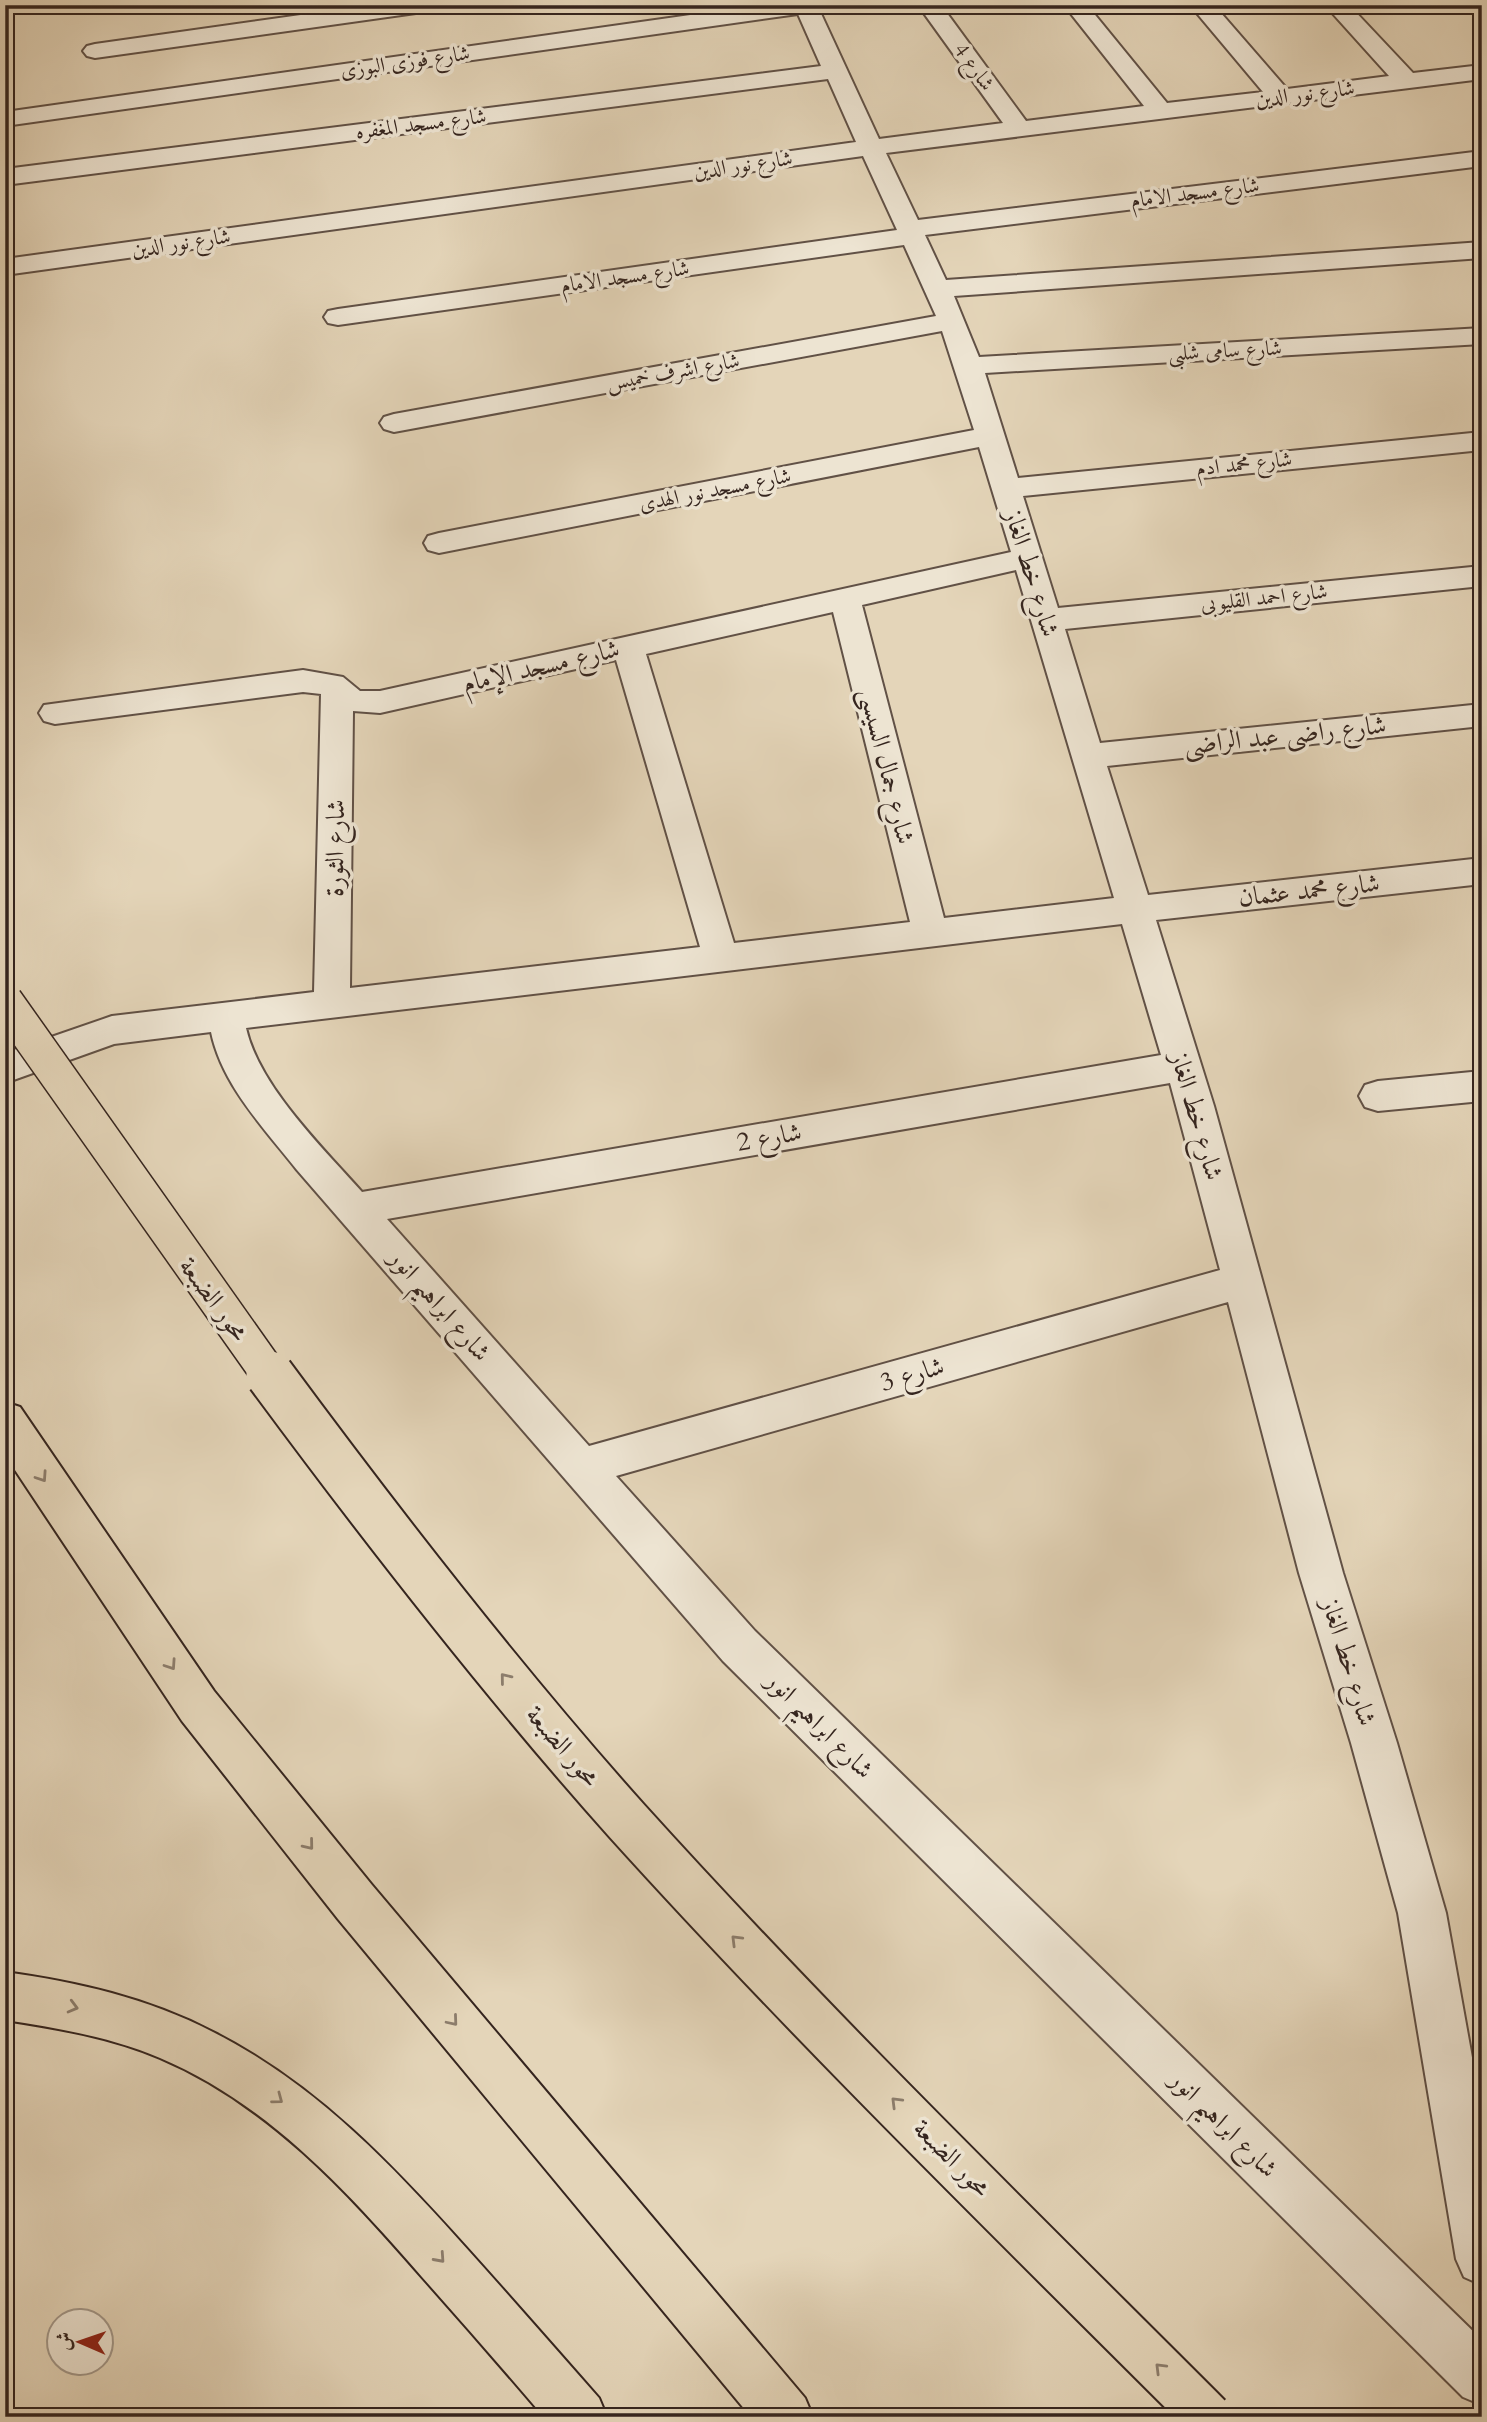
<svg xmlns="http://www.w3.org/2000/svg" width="1487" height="2422" font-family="Cardo,Amiri,serif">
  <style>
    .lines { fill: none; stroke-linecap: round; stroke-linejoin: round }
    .street-casing { stroke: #615146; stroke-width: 4 }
    .highway-casing { stroke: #35251f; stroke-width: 4 }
    .street { fill: #ede4d2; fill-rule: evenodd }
    .highway { fill: #e4d5b9; fill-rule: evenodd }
    .highway-bridge-far1-casing { stroke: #35251f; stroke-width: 38; stroke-linecap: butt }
    .highway-bridge-casing { stroke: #35251f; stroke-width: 51; stroke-linecap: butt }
    .highway-bridge-far1 { stroke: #e4d5b9; stroke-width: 35 }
    .highway-bridge { stroke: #e4d5b9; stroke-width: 47 }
    .oneway { stroke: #8c7d6c }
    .labels { text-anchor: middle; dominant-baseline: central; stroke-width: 7; stroke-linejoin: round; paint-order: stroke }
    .far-street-label { font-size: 21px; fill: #35251f; stroke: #ede4d2 }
    .street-label { font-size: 26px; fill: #35251f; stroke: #ede4d2 }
  </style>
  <rect width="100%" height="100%" fill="#e4d5b9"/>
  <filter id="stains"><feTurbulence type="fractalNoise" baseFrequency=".00286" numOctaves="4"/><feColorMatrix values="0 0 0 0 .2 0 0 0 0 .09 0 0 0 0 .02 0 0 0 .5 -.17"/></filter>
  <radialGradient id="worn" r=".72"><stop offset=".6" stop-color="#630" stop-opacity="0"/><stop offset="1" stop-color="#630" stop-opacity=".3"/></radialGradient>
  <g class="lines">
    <defs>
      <path id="street" d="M372,5H434L431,10L423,12L95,58L87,56L83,51L87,46L95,44Z
        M761,5H817L879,139L1003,123L918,5H941L1026,121L1144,106L1064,5H1087L1167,103L1263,92L1190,5H1214L1287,89L1389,76L1325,5H1349L1413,73L1482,65V79L886,153L918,220L1482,151V166L925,235L946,280L1482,242V258L954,296L979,357L1482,328V344L985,373L1018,478L1482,432V450L1023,496L1058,608L1482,566V586L1065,629L1100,743L1482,704V726L1107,766L1148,895L1482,858V884L1156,920L1214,1106L1343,1573L1397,1743L1446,1913L1482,2113V2285L1464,2277L1456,2259L1398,1913L1351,1743L1299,1573L1228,1302L616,1476L755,1631L1482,2340V2405L1463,2397L723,1661L297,1170C264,1128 222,1085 211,1032L114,1044L5,1083V1053L112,1016L314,992L321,694L303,692L55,724L44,721L39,713L44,705L303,670L343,677L360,691H380L1011,552L979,447L439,553L428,550L424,543L428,536L439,533L974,430L942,331L394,432L384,429L380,423L384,417L394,414L936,316L904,245L338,325L328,323L324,317L328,311L338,309L897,230L863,156L5,275V259L856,142L828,79L5,185V169L821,66L798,14L5,126V112ZM1016,570L1114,898L944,918L862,605ZM833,612L910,922L734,943L646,654ZM616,660L700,947L350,988L353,711L380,713ZM1122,924L1161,1055L362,1192C323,1148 259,1086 246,1028ZM1170,1083L1220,1270L589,1446L387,1219Z
        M1482,1071V1101L1378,1111L1365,1107L1359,1096L1365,1085L1378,1081Z"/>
      <path id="highway" d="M5,1402L20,1407L214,1691L372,1885L805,2398L813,2417H751L338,1919L182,1721L5,1455Z
        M5,1972C77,1982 148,1998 213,2032C316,2084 393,2166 469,2251C513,2300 556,2349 599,2398L607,2417H544C504,2370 463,2323 422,2277C347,2191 267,2103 160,2058C111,2037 57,2028 5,2020Z"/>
    </defs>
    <use href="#street" class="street-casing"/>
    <use href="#highway" class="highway-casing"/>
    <use href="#street" class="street"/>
    <use href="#highway" class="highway"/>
    <defs>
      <path id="highway-bridge-far1" d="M5,1001L271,1377"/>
      <path id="highway-bridge" d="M270,1375C383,1528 500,1679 627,1821C813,2027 1012,2221 1208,2417"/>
    </defs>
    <use href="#highway-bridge-far1" class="highway-bridge-far1-casing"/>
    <use href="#highway-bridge" class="highway-bridge-casing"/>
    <use href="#highway-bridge-far1" class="highway-bridge-far1"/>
    <use href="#highway-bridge" class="highway-bridge"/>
  </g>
  <defs><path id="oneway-chevron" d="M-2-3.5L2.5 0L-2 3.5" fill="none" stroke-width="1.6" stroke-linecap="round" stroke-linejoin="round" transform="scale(1.75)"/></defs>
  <g class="oneway">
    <use href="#oneway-chevron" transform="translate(42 1477) rotate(56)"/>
    <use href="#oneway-chevron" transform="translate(171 1665) rotate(56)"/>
    <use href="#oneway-chevron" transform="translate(505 1678) rotate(-129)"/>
    <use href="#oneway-chevron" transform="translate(309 1845) rotate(51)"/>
    <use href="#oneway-chevron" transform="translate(736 1940) rotate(-135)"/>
    <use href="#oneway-chevron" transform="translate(73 2007) rotate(15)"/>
    <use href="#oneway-chevron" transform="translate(453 2021) rotate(50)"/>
    <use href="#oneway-chevron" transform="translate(278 2099) rotate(37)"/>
    <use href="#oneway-chevron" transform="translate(896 2102) rotate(-135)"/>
    <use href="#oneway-chevron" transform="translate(440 2258) rotate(48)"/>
    <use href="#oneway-chevron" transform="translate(1160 2368) rotate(-135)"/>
  </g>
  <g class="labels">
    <g class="far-street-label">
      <text transform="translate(405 62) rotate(-8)">شارع فوزى البوزى</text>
      <text transform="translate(974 67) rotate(54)">شارع 4</text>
      <text transform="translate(1305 94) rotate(-7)">شارع نور الدين</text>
      <text transform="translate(421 124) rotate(-7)">شارع مسجد المغفره</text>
      <text transform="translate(743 165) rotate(-8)">شارع نور الدين</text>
      <text transform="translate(1195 193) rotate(-7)">شارع مسجد الامام</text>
      <text transform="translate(181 243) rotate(-8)">شارع نور الدين</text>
      <text transform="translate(625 277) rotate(-8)">شارع مسجد الامام</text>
      <text transform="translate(1225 351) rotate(-3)">شارع سامى شلبى</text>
      <text transform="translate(673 372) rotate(-10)">شارع اشرف خميس</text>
      <text transform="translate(1244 464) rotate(-6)">شارع محمد ادم</text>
      <text transform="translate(715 490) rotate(-11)">شارع مسجد نور الهدى</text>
      <text transform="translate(1264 598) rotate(-6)">شارع احمد القليوبى</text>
    </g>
    <g class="street-label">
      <text transform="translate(1032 573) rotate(73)">شارع خط الغاز</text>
      <text transform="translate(541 666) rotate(-13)">شارع مسجد الإمام</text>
      <text transform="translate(1285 735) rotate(-6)">شارع راضى عبد الراضى</text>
      <text transform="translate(887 766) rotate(76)">شارع جمال السيسى</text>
      <text transform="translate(335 848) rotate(-89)">شارع الثورة</text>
      <text transform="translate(1309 890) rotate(-6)">شارع محمد عثمان</text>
      <text transform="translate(1197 1116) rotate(74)">شارع خط الغاز</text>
      <text transform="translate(769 1137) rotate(-10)">شارع 2</text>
      <text transform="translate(214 1299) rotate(53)">محور الضبعة</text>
      <text transform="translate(440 1305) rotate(49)">شارع ابراهيم انور</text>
      <text transform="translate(912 1374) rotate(-16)">شارع 3</text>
      <text transform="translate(1349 1662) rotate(73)">شارع خط الغاز</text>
      <text transform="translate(820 1725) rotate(45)">شارع ابراهيم انور</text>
      <text transform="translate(563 1746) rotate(49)">محور الضبعة</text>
      <text transform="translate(1224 2124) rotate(45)">شارع ابراهيم انور</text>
      <text transform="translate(952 2158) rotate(45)">محور الضبعة</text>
    </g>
  </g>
  <rect width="1487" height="2422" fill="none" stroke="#e4d5b9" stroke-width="28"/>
  <rect x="7" y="7" width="1473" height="2408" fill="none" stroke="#35251f" stroke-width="3.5"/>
  <rect x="14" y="14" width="1459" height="2394" fill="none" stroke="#35251f" stroke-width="2"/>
  <g transform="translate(80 2342) rotate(272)"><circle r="33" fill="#ede4d2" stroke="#a3988a" stroke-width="2"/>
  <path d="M0-5L12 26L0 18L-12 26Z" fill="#8f2418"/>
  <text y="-10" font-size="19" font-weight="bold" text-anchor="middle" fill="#35251f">ش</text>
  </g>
  <rect width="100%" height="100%" filter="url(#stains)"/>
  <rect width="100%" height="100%" fill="url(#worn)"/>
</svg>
